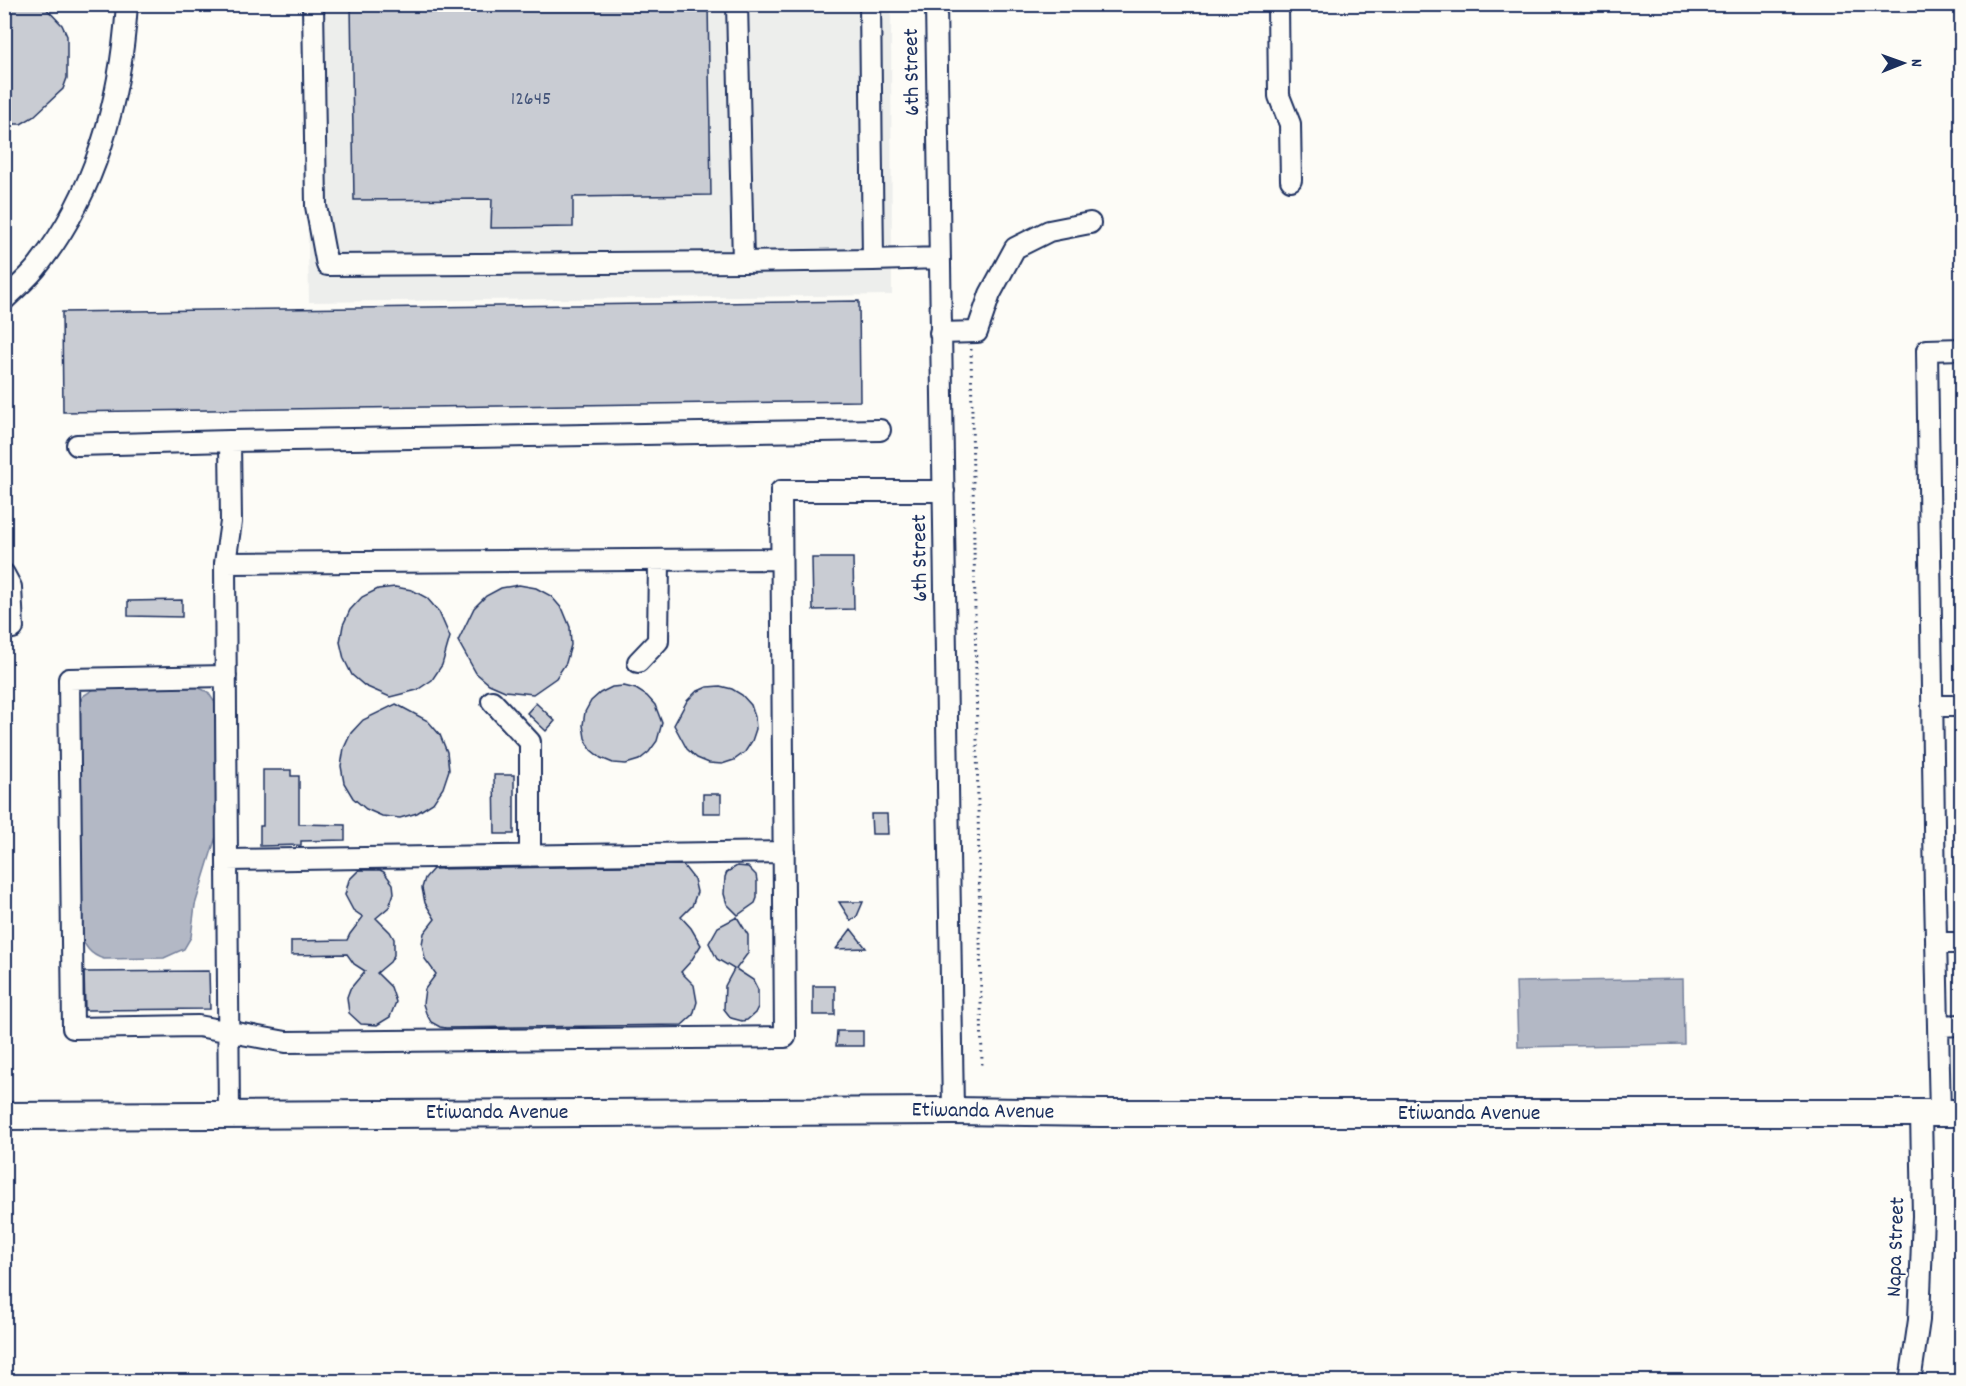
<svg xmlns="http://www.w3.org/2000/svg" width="1966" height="1386" font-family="Dekko,sans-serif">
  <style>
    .built { fill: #edeeec }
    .water { fill: #b3b8c5; stroke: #76819c; stroke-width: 1.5 }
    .building { fill: #c9ccd3; stroke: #1b2f5e; stroke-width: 1.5 }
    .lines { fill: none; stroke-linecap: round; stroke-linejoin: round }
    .minor-casing { stroke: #1b2f5e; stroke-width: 24 }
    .major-casing { stroke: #1b2f5e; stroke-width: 30 }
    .path { stroke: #1b2f5e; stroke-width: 3; stroke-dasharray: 1.5 4.5; stroke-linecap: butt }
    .minor { stroke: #fdfcf7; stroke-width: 20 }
    .major { stroke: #fdfcf7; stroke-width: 26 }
    .labels { text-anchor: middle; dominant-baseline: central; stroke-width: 4.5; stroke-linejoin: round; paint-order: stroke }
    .number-label { font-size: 20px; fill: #46567b }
    .street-label { font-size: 22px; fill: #1b2f5e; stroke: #fdfcf7 }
  </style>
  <rect width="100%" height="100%" fill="#fdfcf7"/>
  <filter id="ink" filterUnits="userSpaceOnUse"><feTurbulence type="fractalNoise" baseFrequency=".0167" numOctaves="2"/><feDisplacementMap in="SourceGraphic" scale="12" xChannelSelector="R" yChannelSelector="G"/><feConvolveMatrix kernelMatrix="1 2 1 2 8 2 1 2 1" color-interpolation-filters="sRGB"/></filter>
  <g filter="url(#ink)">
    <path class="built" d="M304,5H891L892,295L309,302Z"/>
    <path class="water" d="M195,686L208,692L217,706L218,830L195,905L191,937L184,949L164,958L104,959C90,955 84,946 80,932L79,704L83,696L97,687Z
      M1683,979L1684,1044L1518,1047L1516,982Z"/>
    <path class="building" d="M4,4H42L62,25L67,36V78L63,89L33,117L21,124H4Z
      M351,4H708L711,195L573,197V227L491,228L492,199L354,200Z
      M859,301L860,401L63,412L62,312Z
      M812,558H853L854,609L813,610Z
      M519,585L536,588L551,596L563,610L570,627L571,645L566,663L556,678L533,694L505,691L489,684L476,673L458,641L474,608L486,596L501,588Z
      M395,587L412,590L427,598L439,612L450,637L442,665L432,680L417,690L390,697L365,686L352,675L344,659L340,642L343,625L350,610L362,597L378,589Z
      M182,600V617L128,616V601Z
      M624,686L636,689L647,696L655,705L662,723L657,741L649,752L639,760L626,764L613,763L601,758L591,750L585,738L583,725L585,712L591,701L600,693L612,687Z
      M720,686L732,689L742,695L751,705L755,717L756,729L752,741L745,752L734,760L722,764L709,763L697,758L687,749L674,725L687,701L696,692L707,687Z
      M536,703L555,721L546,731L527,713Z
      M396,704L428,721L440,735L447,752L449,770L443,788L433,803L417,813L400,818L382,816L366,809L353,798L344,783L341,766L344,748L351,733L363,720Z
      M263,770H291V776H299V824L345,825V840L301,841V845L260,846V826H263Z
      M494,775H514V834H495Z
      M703,794H721V813H703Z
      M871,814H887L888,834H872Z
      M683,865L694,879L697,892L692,906L681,917L691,928L701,945L691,961L681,972L694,985L697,1002L693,1015L682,1025L446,1028L440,1027L431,1022L426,1013L423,1004L425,989L436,974L425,959L422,944L424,933L435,919L425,903L422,888L425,878L433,869Z
      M737,866L748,867L756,875L757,881V898L755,903L738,915L727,904L724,894L725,877L727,872Z
      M359,870H380L384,872L393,884L394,893L389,907L376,918L390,932L394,939V955L390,962L377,973L391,987L396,1002L390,1017L377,1025L361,1024L349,1013L347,997L350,989L365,971L354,964L347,954L291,955V941L347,940L350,934L363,917L353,910L345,895L349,880Z
      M839,902H863L857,916L851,921Z
      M737,917L748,935V953L736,969L753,980L758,990V1007L755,1013L747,1020L742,1021L731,1018L724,1009L725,986L734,969L717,959L709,943L718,927Z
      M851,929L866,948L836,949Z
      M209,971L210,1009L85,1010L84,972Z
      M813,986H835V1015H813Z
      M837,1031H863V1046H836Z"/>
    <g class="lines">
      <defs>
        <path id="minor" d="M313,4L316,206L327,265L743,262L737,4
          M870,4L873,260L939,258
          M936,4L953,1111
          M1278,4L1279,96L1290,124L1291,180
          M743,262L873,260
          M4,300C16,288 30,277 40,263C97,190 121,96 127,4
          M940,333L977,332L990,294L1015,248L1049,231L1090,223
          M77,445L230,441
          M225,563L231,522L230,441L880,430
          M4,574L11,587L13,628
          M638,662L658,641L659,560
          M226,676L69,679L73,1028L198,1026L286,1042L785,1037L781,491H944
          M492,701L530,742V856
          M1933,706H1962
          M227,860L225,563L781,559
          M1936,943H1962
          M1938,1026L1962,1025
          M1940,1114L1935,894L1927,350L1962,349
          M229,1115L227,860L784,852
          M1910,1382L1919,1320L1923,1216L1921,1114"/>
        <path id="major" d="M4,1116L953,1111L1100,1113H1962"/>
      </defs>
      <use href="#minor" class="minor-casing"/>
      <use href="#major" class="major-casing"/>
      <path class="path" d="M971,349L982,1066"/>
      <use href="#minor" class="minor"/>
      <use href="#major" class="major"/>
    </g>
  </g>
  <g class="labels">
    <g class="number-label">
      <text x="531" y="100">12645</text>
    </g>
    <g class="street-label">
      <text transform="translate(913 72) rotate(-91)">6th Street</text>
      <text transform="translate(921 558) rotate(-91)">6th Street</text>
      <text transform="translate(983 1112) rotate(1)">Etiwanda Avenue</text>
      <text x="497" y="1113">Etiwanda Avenue</text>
      <text x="1469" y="1114">Etiwanda Avenue</text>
      <text transform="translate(1897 1247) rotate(-88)">Napa Street</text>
    </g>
  </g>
  <rect width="1966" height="1386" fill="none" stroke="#fdfcf7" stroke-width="24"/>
  <rect x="12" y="12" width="1942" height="1362" fill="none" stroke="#1b2f5e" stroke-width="2" filter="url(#ink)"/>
  <g transform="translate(1903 63) rotate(89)" stroke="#fdfcf7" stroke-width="4.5" paint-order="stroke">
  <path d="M0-4.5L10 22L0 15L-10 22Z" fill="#1b2f5e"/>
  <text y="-9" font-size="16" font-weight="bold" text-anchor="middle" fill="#1b2f5e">N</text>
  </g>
</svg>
